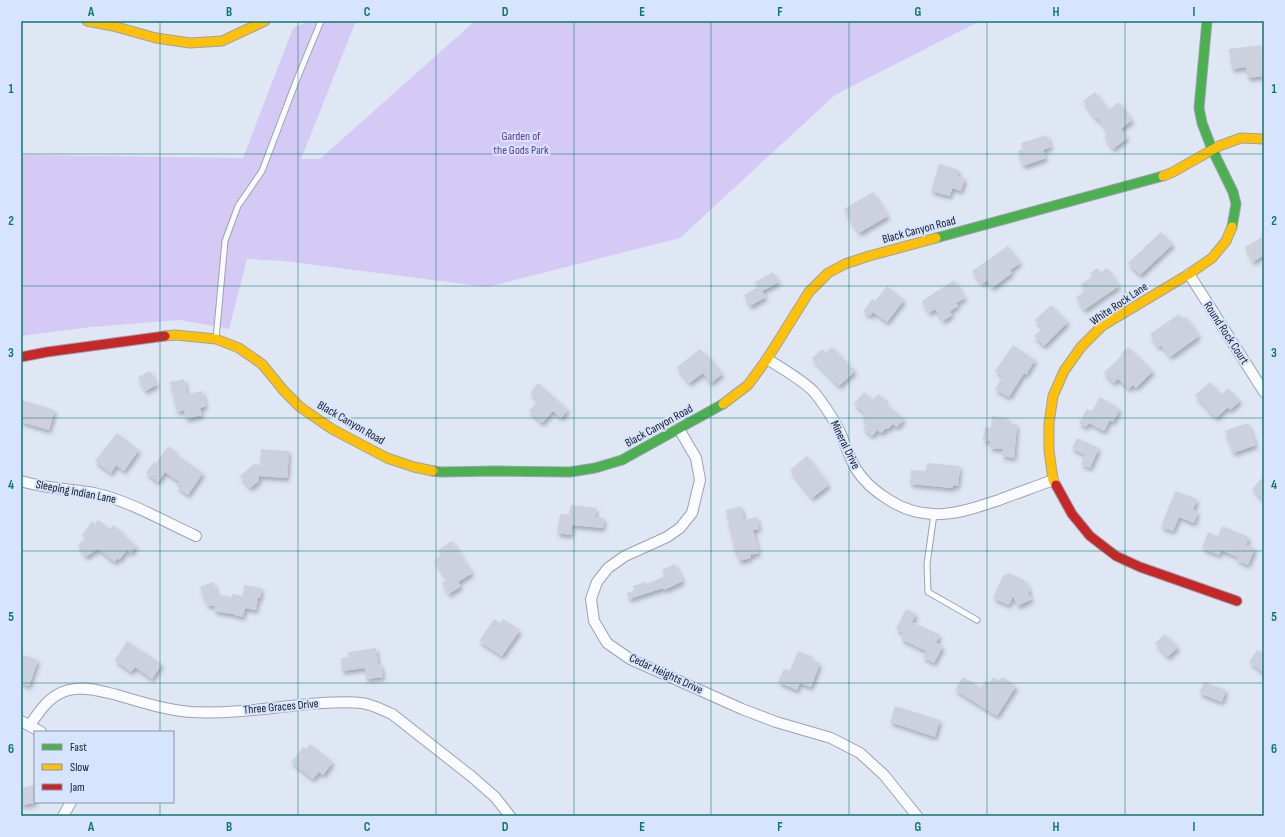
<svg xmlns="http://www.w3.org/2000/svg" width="1285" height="837" font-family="'Sofia Sans Condensed',sans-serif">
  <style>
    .green { fill: #d5c9f6 }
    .building { fill: #cdd0dd; filter: url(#shadow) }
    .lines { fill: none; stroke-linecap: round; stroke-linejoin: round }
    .lane-casing { stroke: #9ca2ae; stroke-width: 7 }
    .street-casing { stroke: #9ca2ae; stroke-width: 12 }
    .fast-casing { stroke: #9ca2ae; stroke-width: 11 }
    .slow-casing { stroke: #9ca2ae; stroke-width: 11 }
    .jam-casing { stroke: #9ca2ae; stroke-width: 11 }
    .lane { stroke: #fafbfe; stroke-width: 5 }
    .street { stroke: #fafbfe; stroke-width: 10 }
    .fast { stroke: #4caf50; stroke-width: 9 }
    .slow { stroke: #ffc107; stroke-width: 9 }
    .jam { stroke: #c62828; stroke-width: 9 }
    .grid { fill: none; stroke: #0f766e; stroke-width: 1; stroke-opacity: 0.55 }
    .labels { text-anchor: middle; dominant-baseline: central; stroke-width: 4; stroke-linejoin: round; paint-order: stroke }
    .park-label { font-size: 12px; fill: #653696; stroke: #d6e4fe }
    .street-label { font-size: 12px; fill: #161b27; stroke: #d6e4fe }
    .neatline { fill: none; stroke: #0f766e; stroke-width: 1.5 }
    .grid-label { font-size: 13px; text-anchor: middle; font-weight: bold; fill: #0f766e }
  </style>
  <defs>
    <filter id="shadow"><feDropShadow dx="2" dy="3.5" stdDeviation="2" flood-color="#0004"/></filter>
  </defs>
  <rect width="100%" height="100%" fill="#dfe7f5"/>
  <path class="green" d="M310,21H356L301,159H320L475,21H980L835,95L680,238L487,287L284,261L247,259L229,329L180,320L90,327L21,336V155L243,158L293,28Z"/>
  <path class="building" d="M1261,45L1264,76L1248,78L1246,67L1232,69L1229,49Z
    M1095,92L1108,110L1119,102L1132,120L1121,129L1127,138L1113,149L1104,136L1109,133L1098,118L1096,119L1083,101Z
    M1047,135L1051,147L1043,150L1046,158L1023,166L1018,151L1023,149L1021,143Z
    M939,164L959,170L957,176L965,178L961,191L952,188L950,196L931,191Z
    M873,192L888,216L859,233L844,209Z
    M1161,232L1173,244L1140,275L1128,263Z
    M1264,236V255L1253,262L1245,247Z
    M1008,246L1020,263L1010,270L1012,273L992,288L987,280L982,284L972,271Z
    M1097,268L1100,273L1107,268L1119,286L1084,310L1076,297L1086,291L1081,284L1093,276L1090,273Z
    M773,272L779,282L762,291L766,297L750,306L744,295L758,287L755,282Z
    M954,280L965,298L956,303L958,306L950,311L952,315L943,321L935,309L929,313L922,301Z
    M887,286L904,300L887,322L873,312L870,316L863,311L872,299L875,301Z
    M1051,305L1068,322L1044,346L1034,336L1043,328L1035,320Z
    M1179,314L1183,319L1186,317L1199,336L1170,357L1161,345L1158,347L1150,334Z
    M1013,345L1035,360L1026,375L1024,373L1009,397L995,389L1003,376L995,371Z
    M832,347L855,371L839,386L812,358L822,349L826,353Z
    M1128,347L1153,371L1136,388L1133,385L1129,389L1118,379L1114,383L1104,373L1122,355L1121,354Z
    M700,349L705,356L707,354L722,374L711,383L703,373L689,383L677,367Z
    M150,371L157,385L145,391L138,377Z
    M184,379L187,394L202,391L206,406L200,408L202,415L186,419L184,410L177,412L170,382Z
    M1210,382L1221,395L1228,388L1240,401L1230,410L1228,407L1216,418L1195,395Z
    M538,383L568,410L561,418L553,411L542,423L529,411L538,400L530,393Z
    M864,392L873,400L878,394L886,400L884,402L904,419L897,427L893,424L888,429L886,428L881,433L877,430L872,436L863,428L868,423L862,418L866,414L854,404Z
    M1100,397L1120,409L1113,422L1110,420L1104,431L1089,423L1086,427L1079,423L1087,409L1092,411Z
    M21,400L55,410L49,430L21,422Z
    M992,416L1008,418L1007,423L1017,424L1014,458L1002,456L1003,449L990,448V441L983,440L985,427L991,428Z
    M1248,423L1256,445L1233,453L1225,431Z
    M117,433L139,450L124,471L116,465L111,473L95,461Z
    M1077,438L1099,448L1090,468L1081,464L1085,455L1072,448Z
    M168,446L176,452L175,454L203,473L188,495L177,487L180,482L165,472L158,482L146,473L154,462L155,464Z
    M261,449L289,451L287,478L259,476V481L250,488L240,476L254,464L260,465Z
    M807,456L829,485L812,498L790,470Z
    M927,463L960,466L958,486L953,485V488L910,484L911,470L926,471Z
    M1264,476V500L1252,489Z
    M1175,491L1197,499L1193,510L1198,512L1194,523L1179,517L1173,531L1161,527Z
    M571,505L596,508L595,517L604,518L603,528L572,525L571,535L557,533L560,514L569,515Z
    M741,506L744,520L757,517L759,529L753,530L759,553L750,555L751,558L739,561L737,552H735L726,510Z
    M98,520L110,529L113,525L123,533L122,534L136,546L131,553L127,550L119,560L117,558L115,562L98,549L85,557L78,544L87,539L82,535L92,521L95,524Z
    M1222,526L1249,537L1246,545L1255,548L1248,565L1237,560L1238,557L1221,550L1219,555L1202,548L1208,532L1218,536Z
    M452,541L472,573L458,582L461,586L449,594L442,583L447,579L435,560L441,555L438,550Z
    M675,564L683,581L664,590L663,588L629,599L627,593L635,590L633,586L646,582L647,584L665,576L662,570Z
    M1009,573L1024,580L1030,590L1028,593L1032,599L1018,606L1013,596L1009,605L993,598L1003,576Z
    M213,582L218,595L232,597V594L243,596L244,585L262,588L260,598H258L256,610L245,608L243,617L235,615L233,614L214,611L215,606L207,605L200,587Z
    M906,609L916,614L912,622L940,635L936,643L943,646L934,663L923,657L926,651L901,639L903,633L896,629Z
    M494,619L500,623L503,619L520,630L502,656L479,641Z
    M1165,634L1178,647L1168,657L1155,643Z
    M127,641L162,664L152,679L135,667L131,672L115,660Z
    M376,648L378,664H381L383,677L366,679L365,668L342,671L341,658L349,657L348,652Z
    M1257,650L1264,654V673L1249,662Z
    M798,651L813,657L811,660L820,663L811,687L800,683L797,690L778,682L784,669L790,671Z
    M21,654L38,660L29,686L21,683Z
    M963,677L981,688L985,681L989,683L993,677L999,681L1002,677L1016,686L997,716L955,690Z
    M1204,682L1226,690L1222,702L1199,693Z
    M895,706L940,720L935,737L890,722Z
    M310,744L333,762L323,775L319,772L313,779L291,762L303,747L306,749Z
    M35,785V803L21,805V788Z"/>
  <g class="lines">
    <defs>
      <path id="lane" d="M216,339L225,241L238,206L262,171L297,79L321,21
        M934,514L927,564L928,592L977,620"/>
      <path id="street" d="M1189,274L1264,392
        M767,359C780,367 804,381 814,392C824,404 832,417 839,430C845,443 849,457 856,469C864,482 876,492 889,500C927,524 960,513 999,500C1017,493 1035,487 1053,480
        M679,429L696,458L700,480L692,513L680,528L667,537L625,556L608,568L597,582L591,599L594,621L607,643L630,659L742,709L776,722L831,738L860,753L884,775L917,816
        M21,481C42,488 71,489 94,493C130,501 163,521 196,536
        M21,721L41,732
        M30,725C42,707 53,691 75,689C89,687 104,692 117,695C141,702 166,710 191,712C230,714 270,708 309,704C326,703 344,701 361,703C372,704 382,710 392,714L471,776L495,797L510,816
        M63,816L71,802"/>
      <path id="fast" d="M1207,21L1199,108L1202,123L1212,149L1233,192L1236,204L1232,227
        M936,238L1163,176
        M433,471L441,472L496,471L570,472L595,468L622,460L723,404"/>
      <path id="slow" d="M87,21L113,26L156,38L190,43L222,41L265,21
        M1163,176L1173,172L1219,146L1241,138L1264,139
        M165,336L175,335L216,339L239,348L262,364L284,391L300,407L332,429L387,458L414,467L433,471
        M723,404L748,385L767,359L809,292L828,273L845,264L869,256L936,238
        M1056,485L1053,480L1049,450V423L1053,396L1064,371L1081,347L1102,326L1189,274L1212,258L1226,241L1232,227"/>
      <path id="jam" d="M21,357L47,352L165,336
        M1056,485L1072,514L1090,536L1116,556L1140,567L1237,601"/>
    </defs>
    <use href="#lane" class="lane-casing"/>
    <use href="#street" class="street-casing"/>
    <use href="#fast" class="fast-casing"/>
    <use href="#slow" class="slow-casing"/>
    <use href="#jam" class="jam-casing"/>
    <use href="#lane" class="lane"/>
    <use href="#street" class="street"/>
    <use href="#fast" class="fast"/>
    <use href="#slow" class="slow"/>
    <use href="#jam" class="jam"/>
  </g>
  <path class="grid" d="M160,21V732M298,21V816M436,21V816M574,21V816M711,21V816M849,21V816M987,21V816M1125,21V816M21,154H1264M21,286H1264M21,418H1264M21,551H1264M21,683H1264M160,802V816"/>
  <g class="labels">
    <g class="park-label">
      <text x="521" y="136">Garden of<tspan x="521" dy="14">the Gods Park</tspan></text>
    </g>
    <g class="street-label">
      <text transform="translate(919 230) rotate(-15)">Black Canyon Road</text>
      <text transform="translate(1119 304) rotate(-34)">White Rock Lane</text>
      <text transform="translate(1226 333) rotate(57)">Round Rock Court</text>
      <text transform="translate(351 423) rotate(30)">Black Canyon Road</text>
      <text transform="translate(659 426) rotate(-29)">Black Canyon Road</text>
      <text transform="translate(845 445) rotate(64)">Mineral Drive</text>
      <text transform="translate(76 492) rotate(11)">Sleeping Indian Lane</text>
      <text transform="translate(666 674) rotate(25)">Cedar Heights Drive</text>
      <text transform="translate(281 707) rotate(-5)">Three Graces Drive</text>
    </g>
  </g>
  <rect width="1285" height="837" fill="none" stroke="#d6e4fe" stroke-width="44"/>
  <rect x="34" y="731" width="140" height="72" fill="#d6e4fe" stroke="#8994a8"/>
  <rect x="42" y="744" width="20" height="6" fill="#4caf50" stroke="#8994a8"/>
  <text x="70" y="751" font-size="12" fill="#161b27">Fast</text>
  <rect x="42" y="764" width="20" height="6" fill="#ffc107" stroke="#8994a8"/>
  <text x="70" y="771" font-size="12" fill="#161b27">Slow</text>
  <rect x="42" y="784" width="20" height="6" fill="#c62828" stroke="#8994a8"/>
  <text x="70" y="791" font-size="12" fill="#161b27">Jam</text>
  <rect x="22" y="22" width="1241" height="793" class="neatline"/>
  <g class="grid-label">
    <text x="91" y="16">A</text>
    <text x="229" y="16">B</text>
    <text x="367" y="16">C</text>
    <text x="505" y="16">D</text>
    <text x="642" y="16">E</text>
    <text x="780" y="16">F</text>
    <text x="918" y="16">G</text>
    <text x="1056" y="16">H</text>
    <text x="1194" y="16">I</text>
    <text x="11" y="93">1</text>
    <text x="1274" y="93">1</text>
    <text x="11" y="225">2</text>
    <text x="1274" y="225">2</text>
    <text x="11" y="357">3</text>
    <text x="1274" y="357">3</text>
    <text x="11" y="489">4</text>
    <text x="1274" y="489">4</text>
    <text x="11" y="621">5</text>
    <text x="1274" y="621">5</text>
    <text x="11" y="753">6</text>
    <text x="1274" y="753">6</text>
    <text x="91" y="831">A</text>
    <text x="229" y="831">B</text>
    <text x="367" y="831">C</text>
    <text x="505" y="831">D</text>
    <text x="642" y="831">E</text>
    <text x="780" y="831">F</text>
    <text x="918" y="831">G</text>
    <text x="1056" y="831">H</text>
    <text x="1194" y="831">I</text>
  </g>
</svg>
